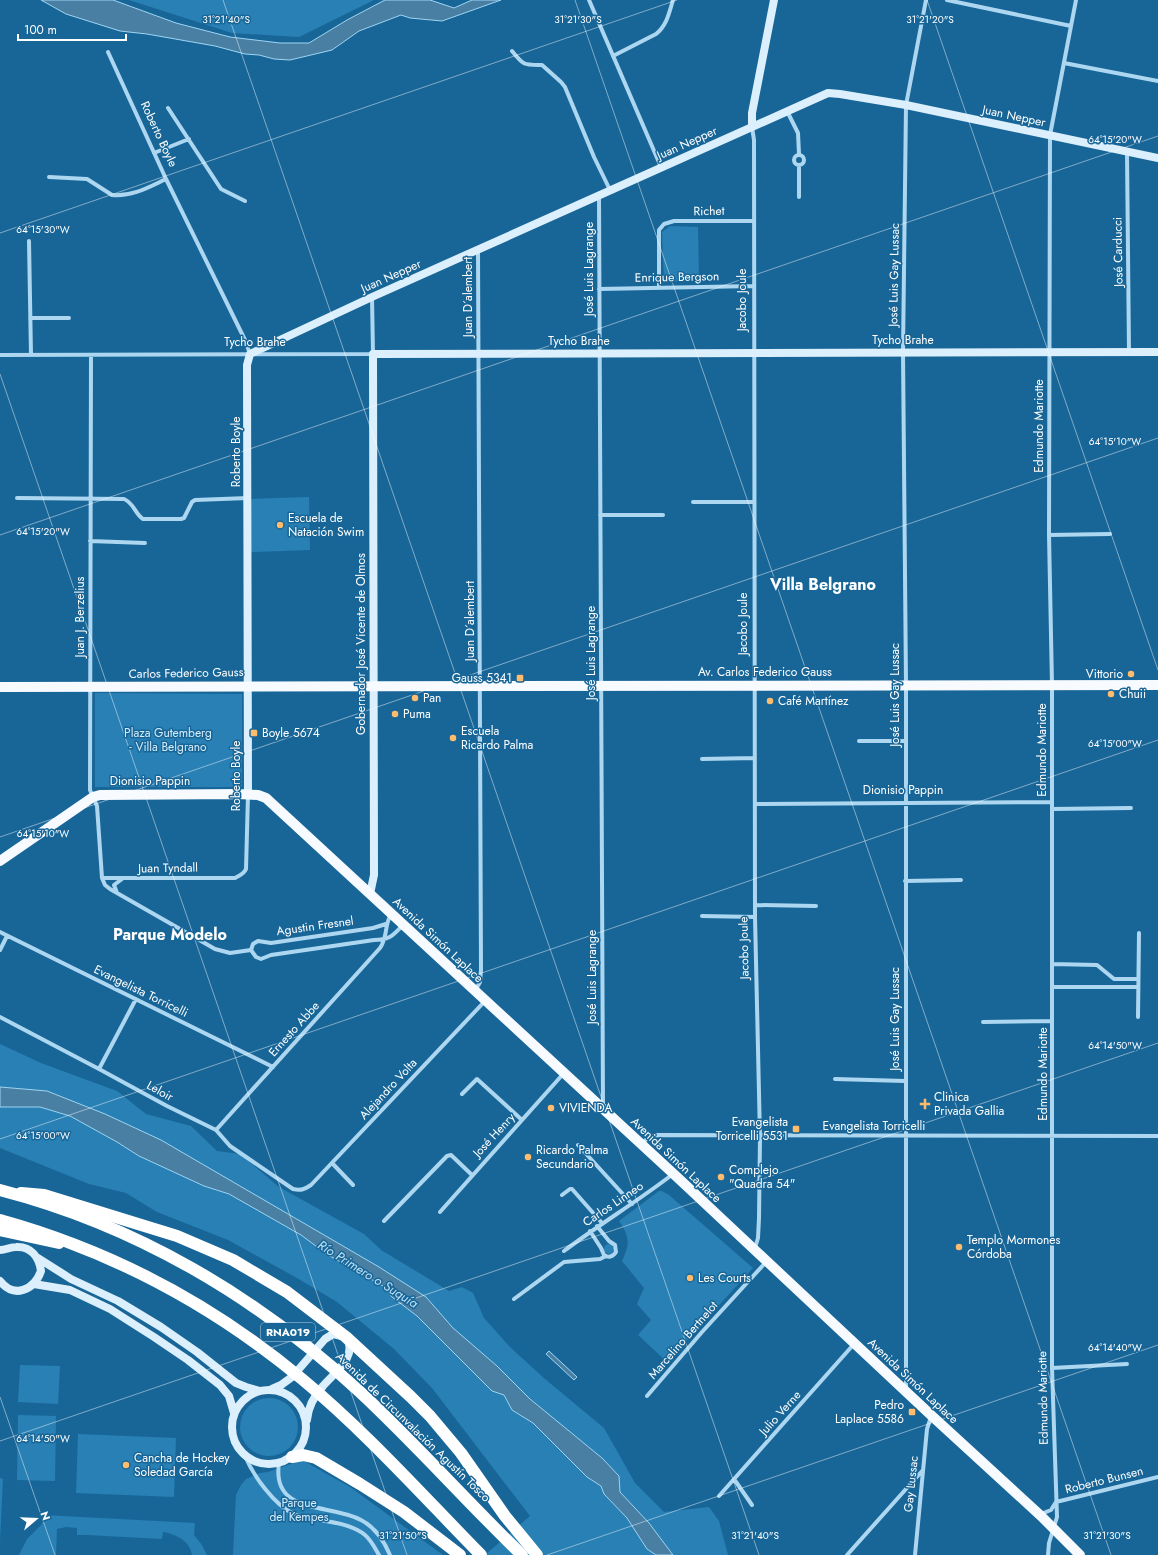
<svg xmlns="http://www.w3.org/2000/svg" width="1158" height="1555" font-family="Jost,sans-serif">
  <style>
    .green { fill: #2880b5 }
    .water { fill: #497fa2; stroke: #9fd5f3 }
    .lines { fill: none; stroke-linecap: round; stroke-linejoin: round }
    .street { stroke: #add7f1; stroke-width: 4 }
    .secondary { stroke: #dbeffc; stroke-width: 8 }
    .primary { stroke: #f7fbff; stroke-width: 10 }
    .highway { stroke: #fff; stroke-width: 12 }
    .highway-bridge { stroke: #fff; stroke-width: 12 }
    .ticks { fill: none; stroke: #fff; stroke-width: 1; stroke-opacity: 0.45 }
    .poi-dot { fill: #ffbc6d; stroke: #186698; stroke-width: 1.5 }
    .labels { text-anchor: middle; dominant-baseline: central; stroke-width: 3; stroke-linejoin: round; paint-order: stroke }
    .shield { fill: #186698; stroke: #bad1e0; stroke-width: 1 }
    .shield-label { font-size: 11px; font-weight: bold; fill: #fff }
    .street-label { font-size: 12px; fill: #fff; stroke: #186698 }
    .poi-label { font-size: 12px; fill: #fff; stroke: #186698; text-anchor: start }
    .park-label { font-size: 12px; fill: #d4edfc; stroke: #186698 }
    .water-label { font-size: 13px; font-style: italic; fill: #bce2f8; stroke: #186698 }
    .district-label { font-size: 16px; font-weight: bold; fill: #fff; stroke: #186698 }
    .ticks-label { font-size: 10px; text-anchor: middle; fill: #fff; stroke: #186698; stroke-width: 3; stroke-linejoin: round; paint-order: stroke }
  </style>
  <rect width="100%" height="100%" fill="#186698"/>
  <path class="green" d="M129,0H374L299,37L232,33Z
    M670,226L698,227L699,280L664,282L662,232Z
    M309,497L310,550L251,552L250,499Z
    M95,693L242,694V787H95Z
    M0,1044L41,1063L117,1091L146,1114L191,1126L217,1151L240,1154L279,1187L364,1234L381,1250L449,1291L462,1287L473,1293L484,1318L511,1348L545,1379L604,1428L635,1483L664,1512L709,1507L719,1521L728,1555H673L649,1523L620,1492L619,1476L602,1458L530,1399L453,1328L426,1297L379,1267L161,1140L105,1114L47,1091L0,1087Z
    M0,1107H40L70,1116L117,1142L139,1156L204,1186L229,1194L301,1235L328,1255L383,1286L392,1297L417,1316L492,1391L504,1395L512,1410L533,1423L587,1477L601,1486L604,1494L627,1518L647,1549L656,1555H485L530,1516L432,1388L394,1349L337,1302L297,1278L228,1240L157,1212L126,1193L89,1184L0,1148Z
    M659,1191H662L669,1195L753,1268L667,1362L638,1335L651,1320L637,1304L644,1288L622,1261C630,1244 630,1237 619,1221Z
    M604 1249a5 5 0 1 1 10 0a5 5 0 1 1-10 0Z
    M20,1365L60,1366L58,1404L18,1402Z
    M240 1427a29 29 0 1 1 58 0a29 29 0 1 1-58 0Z
    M18,1415L56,1416L55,1481L17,1480Z
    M78,1434L176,1438L174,1497L76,1493Z
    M302,1460L350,1487L443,1555H233L236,1495L241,1485L246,1479L260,1473L268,1472Z
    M0,1478L3,1479L0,1541Z
    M43,1515L195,1523L194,1535L202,1545L207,1555H192C190,1541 177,1535 164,1532H163L162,1539L87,1535H77V1528L66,1527L57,1529L56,1555H19L27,1539L42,1524Z"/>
  <path class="water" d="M41,0H113L176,23L230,37L280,43H309L347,20L385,0H430L454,8L472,0H501L442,21L410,18L401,15L359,31L332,50L290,60L274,59L259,55L245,54L215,46L147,34L120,31L66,14Z
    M0,1087L47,1091L105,1114L161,1140L379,1267L426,1297L453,1328L497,1366L530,1399L602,1458L619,1476L620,1492L649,1523L673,1555H656L647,1549L627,1518L604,1494L601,1486L587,1477L533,1423L512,1410L504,1395L492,1391L417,1316L392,1297L383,1286L328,1255L301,1235L229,1194L204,1186L139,1156L117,1142L70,1116L40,1107H0Z
    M549,1351L577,1377L574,1380L546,1354Z"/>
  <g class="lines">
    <path class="street" d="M589,0L661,167
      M947,0L1071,26
      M512,51C524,66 524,65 542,65L561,82L565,87L594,157L610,190
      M108,52L166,179L245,340L250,354
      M613,56L656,34C667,25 669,13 673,0
      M1064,63L1158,81
      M168,108L221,189L245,201
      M787,111L798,133L799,154
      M752,127L754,140L755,917L760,1137L759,1218L758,1238L755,1248
      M1127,152L1129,352
      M154,153L189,139
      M794 160a5 5 0 1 1 10 0a5 5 0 1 1-10 0Z
      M49,177L87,179L112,195C132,197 149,187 166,179
      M599,195L603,1107
      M799,197V165
      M29,241L31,355
      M659,287V230L664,224L674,221H754
      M599,289L754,286
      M30,318H69
      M0,355L373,354L372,297
      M91,355L90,790L97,806L102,878L105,885L110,889L215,949L230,953L251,950
      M17,498L124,499C134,503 135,514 143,519H181L184,518L192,502L195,500L248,498
      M693,502H754
      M600,515H663
      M1049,535L1110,534
      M90,541L145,543
      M859,741H906
      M702,759L755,758
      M755,804L1052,802
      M1052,809L1131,808
      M102,878H235C240,875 244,874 246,869L248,795
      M905,881L961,880
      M117,893L114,885L122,879
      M755,905L816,906
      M702,916L755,917
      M386,924L373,928L271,943L258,941L253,944L251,950L256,957L261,959L271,955L374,940C390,940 392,936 403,925
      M0,932L273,1067
      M0,950L7,936
      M1052,964L1097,965L1114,979H1138
      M1052,987H1138
      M475,991L480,982L481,970L478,250
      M0,1017L99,1069L167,1106L216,1130L230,1146L293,1189C301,1191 305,1189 311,1185L485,1001
      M1138,1017L1139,933
      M983,1022L1052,1021
      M99,1069L136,999
      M835,1079L905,1081
      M462,1094L477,1079L522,1120
      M216,1130L380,948C388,937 384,926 391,914
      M641,1144L648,1138L656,1135L1158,1136
      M578,1145L632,1204
      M332,1163L353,1185
      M562,1195L570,1189H572L602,1223
      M440,1212L564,1073
      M384,1221L447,1156L451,1155L472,1175
      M590,1231L601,1248L604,1255C608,1258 613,1257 616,1252L615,1245L609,1241L597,1226
      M564,1251C600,1224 638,1201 673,1174
      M514,1299L564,1262L600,1259L606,1256
      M1052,1368L1127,1364
      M906,1389V685L903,352L906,105L926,0
      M647,1396L702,1332L766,1262
      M245,1456C253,1475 274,1505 294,1514C315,1522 347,1520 365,1535C371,1540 375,1548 379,1555
      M279,1463C271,1516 331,1503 361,1520C375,1527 384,1541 390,1555
      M734,1479L752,1505
      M719,1496L854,1344
      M1056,1502L1158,1477
      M1041,1514L1051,1510L1056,1502
      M847,1555L923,1470
      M915,1555L927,1429L931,1417
      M1048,1555L1049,1543L1057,1517L1052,1368V685L1049,535L1050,135L1076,0"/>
    <path class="secondary" d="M752,127V113L774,0
      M248,795L247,365L250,354L372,297L828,93L840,94L906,105L1158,158
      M370,894L374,875L373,354L1158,352
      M0,1250C6,1250 10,1247 16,1247C31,1246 39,1257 41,1271C34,1290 14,1299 0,1281
      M38,1258L71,1279L118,1301L161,1327L197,1352L236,1383L246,1387L260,1391
      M34,1284L70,1290L110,1309L154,1337L188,1360L220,1385L229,1396L234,1413
      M272,1389L281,1385L292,1377L325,1339L333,1334L346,1337C359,1356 334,1373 323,1386C314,1396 308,1407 307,1420
      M232 1427a37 37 0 1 1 74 0a37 37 0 1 1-74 0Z"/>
    <path class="primary" d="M0,687L1158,685
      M0,861L93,797L100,795L239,794L258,795L266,798L677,1177L932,1416L1041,1516L1080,1555"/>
    <path class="highway" d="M21,1193L44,1195L177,1236L233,1260L287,1292L346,1337L411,1397L430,1416L461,1453L505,1516L537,1555
      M0,1230L59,1243
      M292,1457L303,1455L316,1458L360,1484L404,1512L460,1555"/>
    <path class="highway-bridge" d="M0,1190C136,1225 257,1297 359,1391C416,1444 467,1502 522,1555
      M0,1220C112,1251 213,1305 302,1379C367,1433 423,1496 481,1555"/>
  </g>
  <path class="ticks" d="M223,0L759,1555M575,0L1111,1555M927,0L1158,670M0,233L677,0M0,374L407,1555M0,535L1158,136M0,837L1158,438M0,1139L1158,740M0,1397L55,1555M0,1441L1158,1043M547,1555L1158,1345"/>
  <g class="poi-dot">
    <circle cx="280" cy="525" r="4"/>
    <circle cx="1131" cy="674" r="4"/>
    <rect x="516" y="674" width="8" height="8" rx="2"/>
    <circle cx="1111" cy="694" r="4"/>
    <circle cx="415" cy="698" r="4"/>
    <circle cx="770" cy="701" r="4"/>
    <circle cx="395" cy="714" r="4"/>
    <rect x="250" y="729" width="8" height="8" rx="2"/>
    <circle cx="453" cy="738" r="4"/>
    <path d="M923 1098h4v4h4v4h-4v4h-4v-4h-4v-4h4z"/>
    <circle cx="551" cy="1108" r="4"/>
    <rect x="792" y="1125" width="8" height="8" rx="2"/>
    <circle cx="528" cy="1157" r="4"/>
    <circle cx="721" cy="1177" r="4"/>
    <circle cx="959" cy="1247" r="4"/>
    <circle cx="690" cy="1278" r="4"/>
    <rect x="908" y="1408" width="8" height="8" rx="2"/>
    <circle cx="126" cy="1465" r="4"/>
  </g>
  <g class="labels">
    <rect class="shield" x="261" y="1323" width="54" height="18" rx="3"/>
    <g class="shield-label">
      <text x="288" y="1332">RNA019</text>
    </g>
    <g class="street-label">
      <text transform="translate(1014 116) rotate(12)">Juan Nepper</text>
      <text transform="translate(159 134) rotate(65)">Roberto Boyle</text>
      <text transform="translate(687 143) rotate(-24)">Juan Nepper</text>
      <text transform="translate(709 211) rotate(-1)">Richet</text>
      <text transform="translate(1118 252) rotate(-91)">José Carducci</text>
      <text transform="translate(589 269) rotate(-90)">José Luis Lagrange</text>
      <text transform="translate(894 275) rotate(-89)">José Luis Gay Lussac</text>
      <text transform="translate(391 276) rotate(-24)">Juan Nepper</text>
      <text transform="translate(677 277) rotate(-1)">Enrique Bergson</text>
      <text transform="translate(468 297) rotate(-90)">Juan D´alembert</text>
      <text transform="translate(742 300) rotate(-90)">Jacobo Joule</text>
      <text x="903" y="340">Tycho Brahe</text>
      <text x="579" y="341">Tycho Brahe</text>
      <text x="255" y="342">Tycho Brahe</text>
      <text transform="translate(1039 426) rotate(-90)">Edmundo Mariotte</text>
      <text transform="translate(236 452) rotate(-90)">Roberto Boyle</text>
      <text transform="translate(80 617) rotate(-90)">Juan J. Berzelius</text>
      <text transform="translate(470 621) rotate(-90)">Juan D´alembert</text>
      <text transform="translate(743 624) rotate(-90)">Jacobo Joule</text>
      <text transform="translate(361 644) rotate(-90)">Gobernador José Vicente de Olmos</text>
      <text transform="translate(591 653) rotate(-90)">José Luis Lagrange</text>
      <text x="765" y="672">Av. Carlos Federico Gauss</text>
      <text transform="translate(186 673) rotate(-1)">Carlos Federico Gauss</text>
      <text transform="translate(895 695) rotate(-90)">José Luis Gay Lussac</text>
      <text transform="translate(1042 750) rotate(-90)">Edmundo Mariotte</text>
      <text transform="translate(236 776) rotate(-90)">Roberto Boyle</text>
      <text x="150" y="781">Dionisio Pappin</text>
      <text x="903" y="790">Dionisio Pappin</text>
      <text transform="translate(168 868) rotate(-1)">Juan Tyndall</text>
      <text transform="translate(315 926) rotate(-8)">Agustin Fresnel</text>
      <text transform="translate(438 940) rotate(43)">Avenida Simón Laplace</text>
      <text transform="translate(744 948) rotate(-91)">Jacobo Joule</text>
      <text transform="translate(592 977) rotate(-90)">José Luis Lagrange</text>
      <text transform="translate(141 991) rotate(26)">Evangelista Torricelli</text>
      <text transform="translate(895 1019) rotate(-90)">José Luis Gay Lussac</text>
      <text transform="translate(294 1029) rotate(-48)">Ernesto Abbe</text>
      <text transform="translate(1043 1074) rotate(-90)">Edmundo Mariotte</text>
      <text transform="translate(388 1089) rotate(-47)">Alejandro Volta</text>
      <text transform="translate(160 1091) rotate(29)">Leloir</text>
      <text x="874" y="1126">Evangelista Torricelli</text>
      <text transform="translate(494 1135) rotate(-47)">José Henry</text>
      <text transform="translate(676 1160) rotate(43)">Avenida Simón Laplace</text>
      <text transform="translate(613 1204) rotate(-34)">Carlos Linneo</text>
      <text transform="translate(683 1340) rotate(-49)">Marcelino Bertnelot</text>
      <text transform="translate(913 1381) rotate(43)">Avenida Simón Laplace</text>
      <text transform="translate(1043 1398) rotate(-91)">Edmundo Mariotte</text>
      <text transform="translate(780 1413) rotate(-48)">Julio Verne</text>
      <text transform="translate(413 1427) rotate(44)">Avenida de Circunvalación Agustín Tosco</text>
      <text transform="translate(1104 1480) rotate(-14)">Roberto Bunsen</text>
      <text transform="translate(911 1484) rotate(-84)">Gay Lussac</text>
    </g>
    <g class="poi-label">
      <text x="288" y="518">Escuela de<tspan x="288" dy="14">Natación Swim</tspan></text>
      <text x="1123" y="674" text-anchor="end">Vittorio</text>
      <text x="512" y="678" text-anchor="end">Gauss 5341</text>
      <text x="1119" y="694">Chuii</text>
      <text x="423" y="698">Pan</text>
      <text x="778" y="701">Café Martínez</text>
      <text x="403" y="714">Puma</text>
      <text x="461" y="731">Escuela<tspan x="461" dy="14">Ricardo Palma</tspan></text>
      <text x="262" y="733">Boyle 5674</text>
      <text x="934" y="1097">Clinica<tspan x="934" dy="14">Privada Gallia</tspan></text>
      <text x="559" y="1108">VIVIENDA</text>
      <text x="788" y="1122" text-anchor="end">Evangelista<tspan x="788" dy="14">Torricelli 5531</tspan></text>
      <text x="536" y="1150">Ricardo Palma<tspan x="536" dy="14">Secundario</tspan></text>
      <text x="729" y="1170">Complejo<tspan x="729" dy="14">"Quadra 54"</tspan></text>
      <text x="967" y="1240">Templo Mormones<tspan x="967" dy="14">Córdoba</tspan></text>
      <text x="698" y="1278">Les Courts</text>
      <text x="904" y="1405" text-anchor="end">Pedro<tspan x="904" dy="14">Laplace 5586</tspan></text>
      <text x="134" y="1458">Cancha de Hockey<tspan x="134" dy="14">Soledad García</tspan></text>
    </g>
    <g class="park-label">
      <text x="168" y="733">Plaza Gutemberg<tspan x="168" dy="14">- Villa Belgrano</tspan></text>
      <text x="299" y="1503">Parque<tspan x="299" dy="14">del Kempes</tspan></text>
    </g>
    <g class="water-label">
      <text transform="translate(368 1274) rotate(32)">Río Primero o Suquía</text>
    </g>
    <g class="district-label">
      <text x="823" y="584">Villa Belgrano</text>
      <text x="170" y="934">Parque Modelo</text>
    </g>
  </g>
  <g class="ticks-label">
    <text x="578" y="23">31°21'30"S</text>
    <text x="930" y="23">31°21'20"S</text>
    <text x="226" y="23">31°21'40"S</text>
    <text x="1115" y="143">64°15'20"W</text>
    <text x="43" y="233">64°15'30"W</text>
    <text x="1115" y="445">64°15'10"W</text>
    <text x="43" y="535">64°15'20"W</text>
    <text x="1115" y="747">64°15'00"W</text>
    <text x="43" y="837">64°15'10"W</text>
    <text x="1115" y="1049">64°14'50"W</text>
    <text x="43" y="1139">64°15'00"W</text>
    <text x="1115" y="1351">64°14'40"W</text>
    <text x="43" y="1442">64°14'50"W</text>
    <text x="403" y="1539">31°21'50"S</text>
    <text x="755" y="1539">31°21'40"S</text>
    <text x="1107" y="1539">31°21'30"S</text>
  </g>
  <g transform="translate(36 1519) rotate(71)" stroke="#186698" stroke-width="3" paint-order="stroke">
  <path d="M0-3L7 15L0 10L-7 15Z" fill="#ffffff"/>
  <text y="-6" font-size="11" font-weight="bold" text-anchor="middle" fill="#ffffff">N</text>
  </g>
  <path d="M18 34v6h108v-6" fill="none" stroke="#ffffff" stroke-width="2"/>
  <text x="24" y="34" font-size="12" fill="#ffffff" stroke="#186698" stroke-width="3" paint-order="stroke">100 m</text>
</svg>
